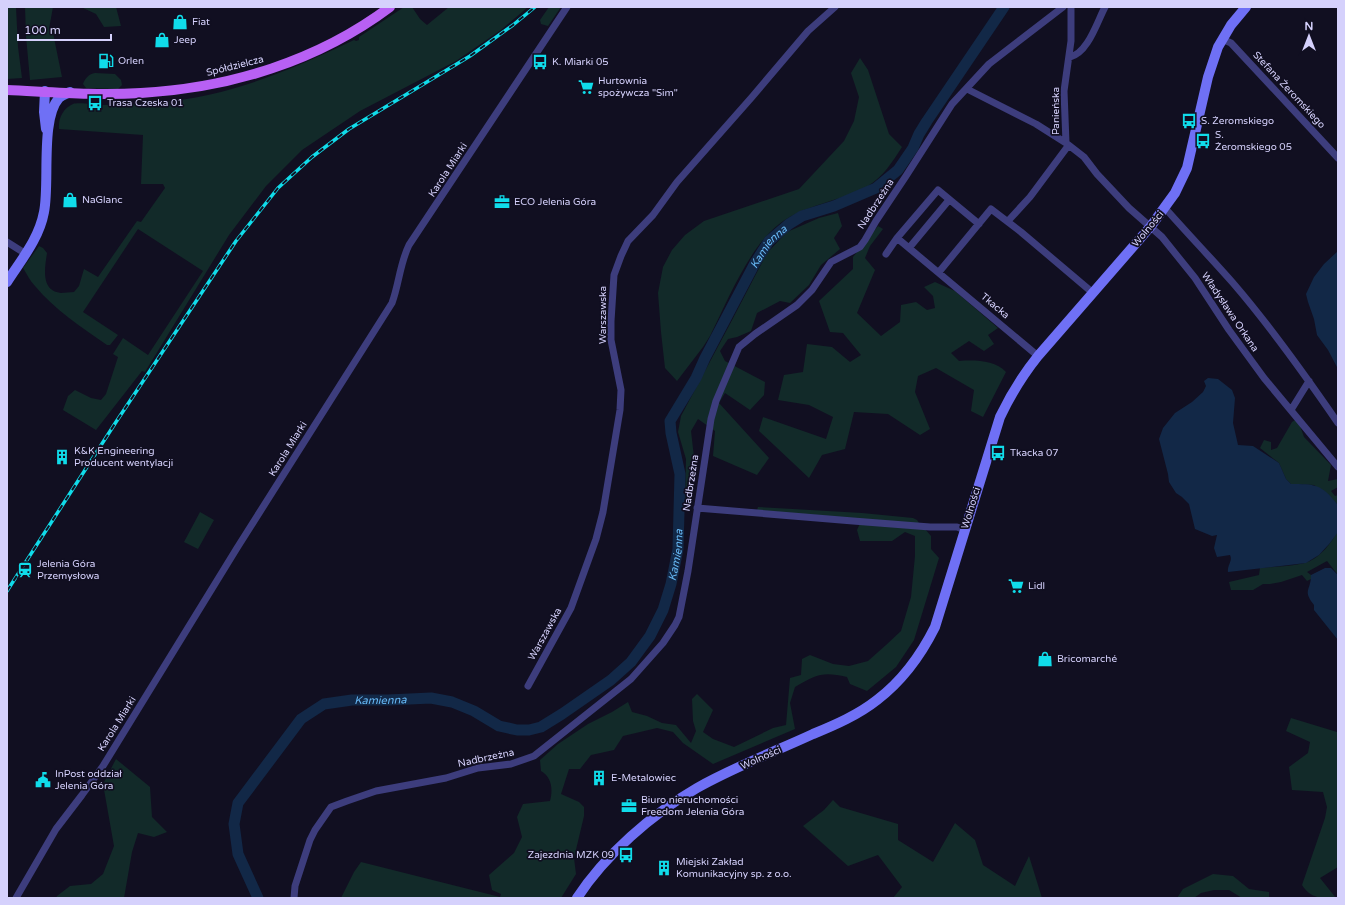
<svg xmlns="http://www.w3.org/2000/svg" width="1345" height="905" font-family="'Varela Round',sans-serif">
  <style>
    .green { fill: #122a29 }
    .water { fill: #122847 }
    .lines { fill: none; stroke-linecap: round; stroke-linejoin: round }
    .river { stroke: #122847; stroke-width: 11 }
    .street { stroke: #3d3d7d; stroke-width: 7 }
    .secondary { stroke: #6f70f5; stroke-width: 10 }
    .primary { stroke: #b860f4; stroke-width: 10 }
    .rail-casing { stroke: #10dcea; stroke-width: 3.5 }
    .rail { stroke: #110f21; stroke-width: 2; stroke-dasharray: 6; stroke-linecap: butt }
    .labels { text-anchor: middle; dominant-baseline: central; stroke-width: 3.5; stroke-linejoin: round; paint-order: stroke }
    .poi-label { font-size: 10px; fill: #d5d1fc; stroke: #110f21; text-anchor: start }
    .street-label { font-size: 10px; fill: #d5d1fc; stroke: #110f21 }
    .water-label { font-size: 11px; font-style: italic; fill: #67b8f5; stroke: #110f21 }
  </style>
  <rect width="100%" height="100%" fill="#110f21"/>
  <path class="green" d="M7,7H16L18,47L22,78L7,79Z
    M25,7H53L49,29L53,33L62,77L30,80L26,36Z
    M81,7H116L121,26L104,27L96,14Z
    M404,7H412L420,19L427,25L449,7H528L501,30L456,61L360,111L302,150L266,186L229,235L145,372L142,371L96,430L63,410L68,396L75,390L91,398L101,400L106,394L118,357L113,354L123,338L148,355L203,271L138,229L83,312L118,335L110,345H107C81,327 55,310 35,286C30,281 27,274 23,268L39,246L43,248L47,253C45,267 40,291 61,293C65,293 70,292 74,292L79,286L84,269L98,277L137,221L141,222L165,188L163,184H141L143,135L59,129C58,119 63,108 73,104C79,102 95,105 103,105C122,105 142,104 161,102C229,97 293,69 354,40L356,41L359,40V37Z
    M549,7H561L548,26L541,24L540,20Z
    M860,58L868,70L889,134L902,147C893,161 883,177 868,186C840,202 804,204 778,225C748,249 727,302 710,336L703,347L677,381L665,368L661,332L658,293L663,267L672,250L685,235L704,221L799,189L844,141L854,121L859,97L851,73Z
    M95,73L115,74L121,80L122,85L118,89L86,88L83,84C85,78 89,74 95,73Z
    M838,213L842,226L834,238L840,249L821,265L809,285L790,303L780,301L757,313L751,331L737,337L728,339L720,351L725,361L765,382L764,395L750,410L725,393L719,403L769,458L757,475L713,456L715,431L698,419L691,431L695,466L691,501H685L686,459L678,432L681,416L730,324L767,253L787,232L819,218Z
    M878,226L883,229L870,246L865,258L875,270L857,313L881,336L900,322L901,305L916,302L927,310L935,308L933,296L924,287L935,282L955,291L998,328L988,335L994,344L984,351L969,341L951,353L959,361C975,360 995,360 1006,372L983,417L971,411L974,390L936,368L918,376L915,392L930,429L920,435L888,414L854,412L845,449L822,455L809,478L759,431L763,417L826,439L833,417L809,405L778,400L784,375L803,372L807,344L832,347L850,362L861,355L843,333L830,332L819,301L853,269V257Z
    M1295,420H1298L1304,437L1331,465L1328,481L1338,479V487L1331,491L1335,496L1338,495V507L1337,504L1314,485L1291,484L1286,479L1279,463L1260,448L1264,440L1271,442V450L1277,448L1292,422Z
    M758,507L862,513L913,518L917,520L923,529H925L931,536V549L939,558L914,640L896,667L867,691L850,684L847,677C822,671 816,675 795,687L790,703L795,729L713,764L683,743L673,732L657,728L623,736L614,750L591,755L580,769H569L561,794L579,802L584,807V816L574,858L576,874L561,898H341L354,872L361,862L500,897L501,894L492,890L489,875L514,853L522,837L517,817L523,804L550,801C553,790 552,777 541,771L540,760L558,744L588,724L612,712L628,702L632,712L647,716L662,723L676,725L691,743L696,731L693,721L692,699L697,694L713,710L703,732L713,739L734,747L773,728L786,725L790,678L801,675L802,659L810,655L833,664L849,666L868,661L886,645L901,631L911,597L915,556V536L905,532L892,541H860L857,530L862,519L757,510Z
    M200,512L214,520L198,549L184,542Z
    M1338,530V575L1327,561L1307,572L1311,575V579L1307,581L1302,575L1281,582L1270,584H1263L1253,590H1231L1229,582L1259,575L1260,568C1273,567 1292,566 1305,563C1319,559 1332,543 1338,530Z
    M1291,718L1337,732L1338,735V867L1320,878L1336,898C1321,898 1311,899 1302,885L1325,818L1327,807L1323,792L1292,790L1289,767L1308,753L1310,742L1286,731Z
    M116,759L150,787L152,817L167,832L154,837L138,833L132,852L124,898H56L57,896L70,886L91,884L103,874L114,846L103,784Z
    M833,800L840,807L898,824V840L933,862L955,823L975,840L983,865L1015,886L1029,856L1042,898H893L902,887L878,855L848,866L803,826L824,810Z
    M1213,874L1233,876L1249,889L1269,892V898H1242L1229,890H1214L1201,893L1194,898H1177L1183,889Z"/>
  <path class="water" d="M1338,251V369L1328,350L1317,335L1314,319L1308,302L1306,294L1314,277L1324,264Z
    M1208,378L1218,379L1232,390L1235,398L1233,423L1238,445L1253,446L1279,463L1286,479L1291,484C1314,484 1322,484 1337,504L1338,532L1330,543L1319,555L1306,563L1228,572C1227,565 1233,561 1230,555L1217,557L1214,548L1217,535L1212,536L1195,529L1189,504L1182,497L1176,493L1169,482L1168,474L1159,439L1163,428L1175,413L1192,402L1203,392L1206,386L1204,381Z
    M1325,568H1331L1338,575V640L1314,610V605C1302,590 1311,591 1311,575Z"/>
  <g class="lines">
    <path class="river" id="s1" d="M258,898L238,854L234,824L238,803L301,719L324,704L352,700H388L431,698L452,702L474,711L499,726L517,730H529L541,727L562,714L611,680L631,662L650,636L663,610L671,584L678,549L680,474L671,433L670,421L696,378L705,358L755,263L769,241L789,224L802,216L834,206L876,188L898,170L913,148L919,134L927,121L1004,7"/>
    <path class="street" d="M1071,7V41L1064,91L1066,143L1084,157L1097,174L1129,208L1162,237L1195,278L1229,330L1264,378L1338,467
      M1222,39L1231,43L1338,158
      M1070,57C1088,53 1097,22 1105,7
      M967,89L1036,124L1066,143
      M1165,208C1187,233 1211,258 1233,283C1271,327 1305,375 1338,423
      M1008,221L1030,197L1068,146
      M897,238L1038,356
      M7,242L26,254
      M909,248L949,200
      M886,254L897,238L938,190L979,224
      M939,272L991,209L1021,232L1093,293
      M1291,410L1309,381
      M697,508L853,521L930,527H957L965,530
      M528,686L571,608L596,539L603,512L620,410L621,390L611,340V321L614,275L621,256L628,241L653,215L677,182L752,97L808,31L835,7
      M16,898L56,829L82,795L103,766L237,548L392,303C399,284 400,263 409,245L567,7
      M294,898L295,886L310,840L315,830L331,807L347,801L376,791L446,778L478,768L511,764L534,756L631,679L663,643L675,625L679,617L688,571L711,419L716,401L739,347L755,334L797,305L812,290L831,262L860,247L865,240L876,221L906,176L952,104L989,64L1063,7"/>
    <path class="secondary" d="M45,91L44,112L46,129
      M7,282C21,260 39,239 44,212C50,184 40,119 59,98C62,95 66,94 70,92
      M577,898C605,855 652,814 697,788C734,767 774,752 813,734C835,725 858,715 877,700C902,681 921,655 935,627L1000,417C1011,394 1022,376 1038,356L1151,226L1175,193L1187,168L1208,77L1218,47L1231,25L1246,7"/>
    <path class="primary" d="M7,90C51,92 96,96 141,93C230,88 318,61 390,7"/>
    <defs>
      <path id="rail" d="M7,591L116,422L236,241L278,188L312,157L349,129L470,56L513,25L535,7"/>
    </defs>
    <use href="#rail" class="rail-casing"/>
    <use href="#rail" class="rail"/>
  </g>
  <defs>
    <symbol id="shop-bare" viewBox="-9 -9 18 18"><path d="M-5-2.5h2.3a2.7 3.5 0 0 1 5.4 0H5L5.5 6h-11ZM-1.5-2.5h3a1.5 2.3 0 0 0-3 0Z" fill="#10dcea" stroke="#110f21" stroke-width="2.5" paint-order="stroke"/></symbol>
    <symbol id="fuel-bare" viewBox="-9 -9 18 18"><path d="M-5.5-6h7V0h2V4h1.3V-2.5L3-4.5l.8-.8L6-3V5H2.5V1h-1V6h-7ZM-4.2-4.7v3.2H.2V-4.7Z" fill="#10dcea" stroke="#110f21" stroke-width="2.5" paint-order="stroke"/></symbol>
    <symbol id="bus-bare" viewBox="-9 -9 18 18"><path d="M-5-6H5V4H4V6H2V4H-2V6H-4V4H-5ZM-3.5-4V0h7V-4ZM-3.5 1.2v1.5H-2V1.2ZM2 1.2v1.5H3.5V1.2Z" fill="#10dcea" stroke="#110f21" stroke-width="2.5" paint-order="stroke"/></symbol>
    <symbol id="supermarket-bare" viewBox="-9 -9 18 18"><path d="M-6-5.5h2.5l.6 2H6L4.5 2H-2.5L-4.4-4H-6ZM-1.5 3.2a1.3 1.3 0 1 0 .1 0ZM3 3.2a1.3 1.3 0 1 0 .1 0Z" fill="#10dcea" stroke="#110f21" stroke-width="2.5" paint-order="stroke"/></symbol>
    <symbol id="office-bare" viewBox="-9 -9 18 18"><path d="M-6-3h4V-5.5h4V-3h4V5H-6ZM-1-4.5V-3h2v-1.5ZM-6 0V1H6V0Z" fill="#10dcea" stroke="#110f21" stroke-width="2.5" paint-order="stroke"/></symbol>
    <symbol id="building-bare" viewBox="-9 -9 18 18"><path d="M-4-6H4V6H1V3H-1V6H-4ZM-2.5-4.3h1.7v1.8h-1.7ZM.8-4.3h1.7v1.8H.8ZM-2.5-1h1.7V.8h-1.7ZM.8-1h1.7V.8H.8Z" fill="#10dcea" stroke="#110f21" stroke-width="2.5" paint-order="stroke"/></symbol>
    <symbol id="station-bare" viewBox="-9 -9 18 18"><path d="M-3-6H3Q5-6 5-4V2Q5 4 3 4L4.5 6H3L1.5 4h-3L-3 6H-4.5L-3 4Q-5 4-5 2V-4Q-5-6-3-6ZM-3.5-4v3h7v-3ZM-3.5 1v1.5H-2V1ZM2 1v1.5H3.5V1Z" fill="#10dcea" stroke="#110f21" stroke-width="2.5" paint-order="stroke"/></symbol>
    <symbol id="civic-bare" viewBox="-9 -9 18 18"><path d="M-.6-6.5H3V-4.5H.6V-3L4-1V1h2V6H-6V1h2V-1L-.6-3ZM-1.2 2.5V6h2.4V2.5Z" fill="#10dcea" stroke="#110f21" stroke-width="2.5" paint-order="stroke"/></symbol>
  </defs>
  <g fill-rule="evenodd">
    <use href="#shop-bare" x="169" y="11" width="22" height="22"/>
    <use href="#shop-bare" x="151" y="29" width="22" height="22"/>
    <use href="#fuel-bare" x="95" y="50" width="22" height="22"/>
    <use href="#bus-bare" x="529" y="51" width="22" height="22"/>
    <use href="#supermarket-bare" x="575" y="76" width="22" height="22"/>
    <use href="#bus-bare" x="84" y="92" width="22" height="22"/>
    <use href="#bus-bare" x="1178" y="110" width="22" height="22"/>
    <use href="#bus-bare" x="1192" y="130" width="22" height="22"/>
    <use href="#shop-bare" x="59" y="189" width="22" height="22"/>
    <use href="#office-bare" x="491" y="191" width="22" height="22"/>
    <use href="#bus-bare" x="987" y="442" width="22" height="22"/>
    <use href="#building-bare" x="51" y="446" width="22" height="22"/>
    <use href="#station-bare" x="14" y="559" width="22" height="22"/>
    <use href="#supermarket-bare" x="1005" y="575" width="22" height="22"/>
    <use href="#shop-bare" x="1034" y="648" width="22" height="22"/>
    <use href="#building-bare" x="588" y="767" width="22" height="22"/>
    <use href="#civic-bare" x="32" y="769" width="22" height="22"/>
    <use href="#office-bare" x="618" y="795" width="22" height="22"/>
    <use href="#bus-bare" x="615" y="844" width="22" height="22"/>
    <use href="#building-bare" x="653" y="857" width="22" height="22"/>
  </g>
  <g class="labels">
    <g class="poi-label">
      <text x="192" y="22">Fiat</text>
      <text x="174" y="40">Jeep</text>
      <text x="118" y="61">Orlen</text>
      <text x="552" y="62">K. Miarki 05</text>
      <text x="598" y="81">Hurtownia<tspan x="598" dy="12">spożywcza "Sim"</tspan></text>
      <text x="107" y="103">Trasa Czeska 01</text>
      <text x="1201" y="121">S. Żeromskiego</text>
      <text x="1215" y="135">S.<tspan x="1215" dy="12">Żeromskiego 05</tspan></text>
      <text x="82" y="200">NaGlanc</text>
      <text x="514" y="202">ECO Jelenia Góra</text>
      <text x="74" y="451">K&amp;K Engineering<tspan x="74" dy="12">Producent wentylacji</tspan></text>
      <text x="1010" y="453">Tkacka 07</text>
      <text x="37" y="564">Jelenia Góra<tspan x="37" dy="12">Przemysłowa</tspan></text>
      <text x="1028" y="586">Lidl</text>
      <text x="1057" y="659">Bricomarché</text>
      <text x="55" y="774">InPost oddział<tspan x="55" dy="12">Jelenia Góra</tspan></text>
      <text x="611" y="778">E-Metalowiec</text>
      <text x="641" y="800">Biuro nieruchomości<tspan x="641" dy="12">Freedom Jelenia Góra</tspan></text>
      <text x="614" y="855" text-anchor="end">Zajezdnia MZK 09</text>
      <text x="676" y="862">Miejski Zakład<tspan x="676" dy="12">Komunikacyjny sp. z o.o.</tspan></text>
    </g>
    <g class="street-label">
      <text transform="translate(235 66) rotate(-14)">Spółdzielcza</text>
      <text transform="translate(1289 90) rotate(47)">Stefana Żeromskiego</text>
      <text transform="translate(1056 111) rotate(-90)">Panieńska</text>
      <text transform="translate(448 170) rotate(-57)">Karola Miarki</text>
      <text transform="translate(876 204) rotate(-57)">Nadbrzeżna</text>
      <text transform="translate(1148 229) rotate(-50)">Wolności</text>
      <text transform="translate(995 306) rotate(40)">Tkacka</text>
      <text transform="translate(1230 312) rotate(56)">Władysława Orkana</text>
      <text transform="translate(603 315) rotate(-90)">Warszawska</text>
      <text transform="translate(288 449) rotate(-58)">Karola Miarki</text>
      <text transform="translate(691 483) rotate(-81)">Nadbrzeżna</text>
      <text transform="translate(971 508) rotate(-73)">Wolności</text>
      <text transform="translate(545 634) rotate(-61)">Warszawska</text>
      <text transform="translate(117 724) rotate(-58)">Karola Miarki</text>
      <text transform="translate(486 758) rotate(-12)">Nadbrzeżna</text>
      <text transform="translate(761 758) rotate(-24)">Wolności</text>
    </g>
    <g class="water-label">
      <text stroke="none"><textPath href="#s1" startOffset="1022">Kamienna</textPath></text>
      <text stroke="none"><textPath href="#s1" startOffset="686">Kamienna</textPath></text>
      <text stroke="none"><textPath href="#s1" startOffset="289">Kamienna</textPath></text>
    </g>
  </g>
  <rect width="1345" height="905" fill="none" stroke="#d5d1fc" stroke-width="16"/>
  <g transform="translate(1309 36)" stroke="#110f21" stroke-width="3" paint-order="stroke">
  <path d="M0-3L7 15L0 10L-7 15Z" fill="#d5d1fc"/>
  <text y="-6" font-size="11" font-weight="bold" text-anchor="middle" fill="#d5d1fc">N</text>
  </g>
  <path d="M18 34v6h93v-6" fill="none" stroke="#d5d1fc" stroke-width="2"/>
  <text x="24" y="34" font-size="12" fill="#d5d1fc" stroke="#110f21" stroke-width="3" paint-order="stroke">100 m</text>
</svg>
